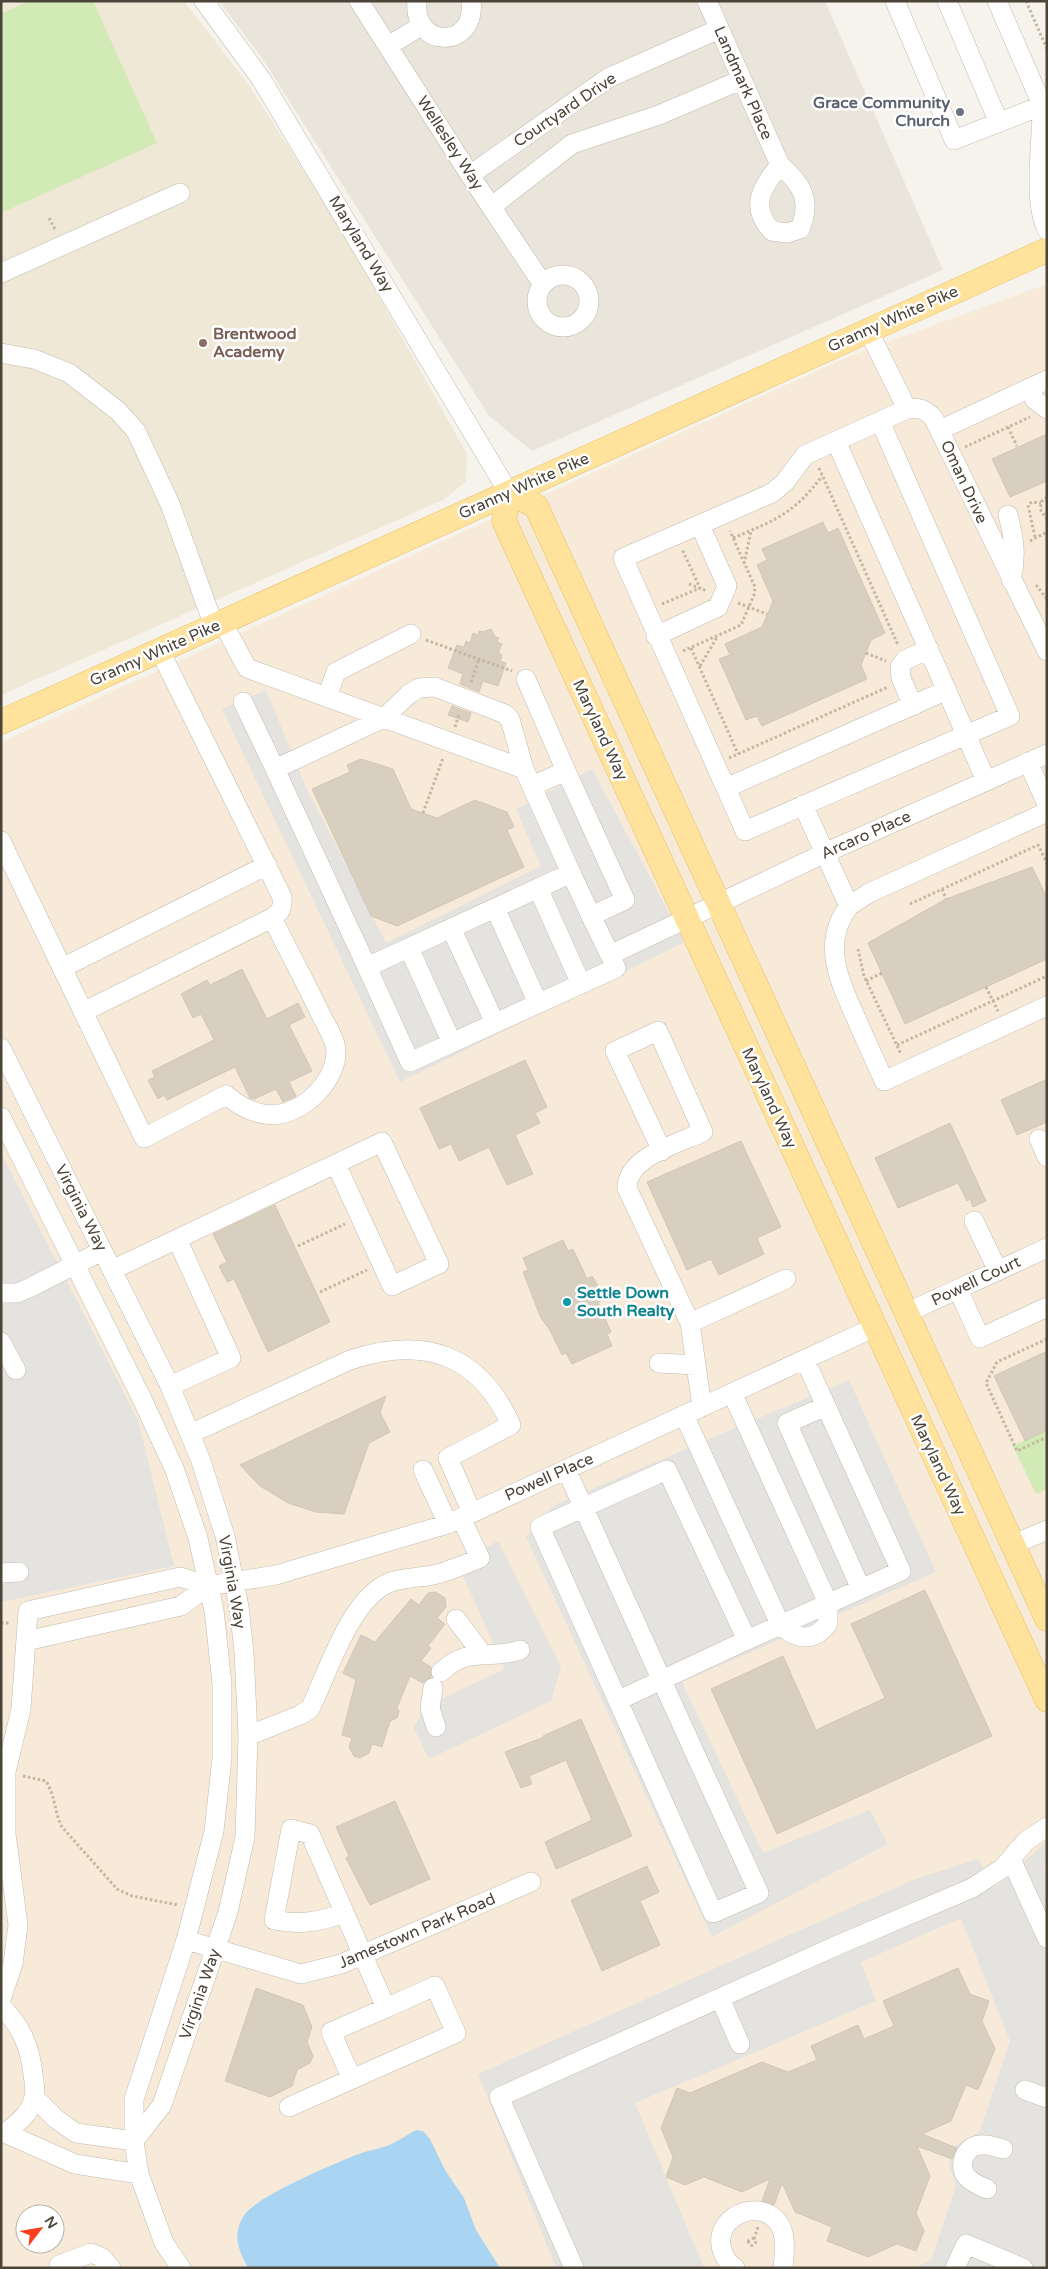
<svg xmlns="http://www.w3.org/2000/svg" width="1048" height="2269" font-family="'Varela Round',sans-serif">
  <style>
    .residential { fill: #eae5da }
    .commercial { fill: #f7ead8; fill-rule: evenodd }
    .education { fill: #efe8d6 }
    .green { fill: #d2eab5 }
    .parking { fill: #e5e3e0 }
    .water { fill: #a9d4f2 }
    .building { fill: #d8cfc1; stroke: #d3c7b4 }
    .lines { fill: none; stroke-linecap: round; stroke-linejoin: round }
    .minor-casing { stroke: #c2bbae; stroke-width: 20 }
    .major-casing { stroke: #e6c16a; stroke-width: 25 }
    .path { stroke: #c4b79f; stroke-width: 3; stroke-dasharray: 2.5 2.5; stroke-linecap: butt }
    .minor { stroke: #fff; stroke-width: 19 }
    .major { stroke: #ffe39c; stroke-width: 24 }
    .worship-dot { fill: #6b7280; stroke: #fff; stroke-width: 2 }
    .education-dot { fill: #8d6e63; stroke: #fff; stroke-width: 2 }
    .culture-dot { fill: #0f9aa8; stroke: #fff; stroke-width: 2 }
    .labels { text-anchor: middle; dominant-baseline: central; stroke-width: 5; stroke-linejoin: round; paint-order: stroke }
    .street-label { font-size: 16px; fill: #4b4439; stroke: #fff }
    .worship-label { font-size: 16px; font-weight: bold; fill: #5b616d; stroke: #fff; text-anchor: end }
    .education-label { font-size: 16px; font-weight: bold; fill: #785e54; stroke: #fff; text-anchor: start }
    .culture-label { font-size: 16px; font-weight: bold; fill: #0d838f; stroke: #fff; text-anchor: start }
  </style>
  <rect width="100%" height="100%" fill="#f6f3ec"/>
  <path class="residential" d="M219,1H825L943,270L532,451L489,416L262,58Z"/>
  <path class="commercial" d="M1047,284V2268H1V742L850,356ZM25,2214H55V2244H25Z"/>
  <path class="education" d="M1,1H184L248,84L343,232L467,454L466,481L445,499L1,695Z"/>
  <path class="green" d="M29,1H93L157,143L1,213V14Z
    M1047,1430V1489L1036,1494L1013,1446Z"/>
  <path class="parking" d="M266,690L305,785L386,943L541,866L516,809L592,769L685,942L400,1082L222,709Z
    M1,1153L138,1420L174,1566L1,1602Z
    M849,1380L936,1572L682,1682L763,1853L870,1810L888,1844L712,1937L526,1537L554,1505Z
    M498,1541L561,1667L551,1701L429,1759L414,1728L424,1707L505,1669L457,1563Z
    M1047,1841L1044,1872L1047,1876V2268H914L931,2260L956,2186L949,2165L952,2148L980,2131L1010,2041L961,1918L861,1962L876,2001L635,2103L704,2268H556L478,2074L913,1880L978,1859L996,1887Z"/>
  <path class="water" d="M416,2130L423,2131L430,2139L445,2170L464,2198L476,2230L500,2268H248C239,2251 232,2236 243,2217C253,2197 336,2163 359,2154C369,2150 380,2149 389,2145C399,2141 406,2135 416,2130Z"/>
  <path class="building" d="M1047,434V481L1010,497L992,459Z
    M823,522L828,533L838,528L885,633L871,640L861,665L867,679L762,726L757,716L746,720L719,659L730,655L725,644L762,627L773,601L757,565L767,560L762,549Z
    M491,629L495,637L499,638L497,642L502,644L498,653L502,655L500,661L506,663L498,686L483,681L479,692L460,684L463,674L448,668L457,645L464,647L466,641L470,643L473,633L478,635L479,631L483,632Z
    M452,706L471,713L468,722L448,715Z
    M361,759L393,769L411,809L437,818L475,800L507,812L514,827L507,830L524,867L397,926L371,916L312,789L350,772L347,765Z
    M1032,867L1047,898V959L905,1024L868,943L946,899Z
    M242,969L267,1019L298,1003L305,1017L289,1025L312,1071L289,1082L296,1096L283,1102L276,1089L254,1099L250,1098L235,1067L167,1100L164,1095L158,1099L148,1080L155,1077L152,1071L214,1040L201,1014L193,1018L181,994L207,980L210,985Z
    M525,1060L547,1107L535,1113L540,1123L515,1135L533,1174L507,1185L489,1147L459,1161L451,1144L439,1149L420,1108Z
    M1047,1079V1122L1017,1135L1001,1100Z
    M950,1123L986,1201L973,1207L970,1199L967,1201L958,1183L898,1208L875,1158Z
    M741,1141L781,1227L757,1238L764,1254L719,1275L711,1259L687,1270L647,1182Z
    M275,1205L330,1322L268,1352L234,1279L227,1282L219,1266L227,1262L213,1234Z
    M563,1240L568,1251L573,1249L587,1279L592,1276L599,1287L603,1300L598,1302L611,1332L607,1334L612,1346L572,1364L566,1353L562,1355L550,1330L541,1318L523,1272L528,1270L523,1258Z
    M1047,1351V1430L1025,1441L994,1376Z
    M386,1396L380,1412L390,1432L369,1443L344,1514L316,1512L288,1503L260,1486L240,1465Z
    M925,1590L992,1736L777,1834L711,1689L783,1656L816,1730L885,1698L851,1624Z
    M436,1592L445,1598L446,1607L437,1618L445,1624L428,1646L431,1648L421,1661L431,1667V1677L423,1683L410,1676L397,1708L399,1711L397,1718L390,1721L382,1747L372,1744L369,1753L360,1758L354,1756L349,1747L352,1738L342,1735L356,1680L343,1673L361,1635L375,1642L411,1599L419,1605L428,1593Z
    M581,1719L632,1836L556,1869L545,1842L592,1820L566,1760L529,1776L532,1784L521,1788L505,1752L544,1737L543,1736Z
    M395,1801L430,1879L370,1905L346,1858L349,1856L336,1827Z
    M647,1866L659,1892L640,1901L660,1945L602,1971L571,1900Z
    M958,1968L970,1994L989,2001L982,2021L995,2049L978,2090L966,2085L951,2121L922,2134L957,2148L952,2159L917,2146L930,2176L916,2213L924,2231L916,2251L897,2244L868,2257L827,2241L832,2227L795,2212L782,2183L774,2205L762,2201L770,2179L742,2192L704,2177L685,2185L666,2177L673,2157L661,2128L677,2088L690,2093L762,2062L788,2072L817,2060L811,2046L858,2025L864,2039L894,2026L883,2001Z
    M256,1988L303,2005L312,2027L307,2042L313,2056L310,2063L297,2070L292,2086L270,2097L225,2081Z"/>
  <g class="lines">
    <defs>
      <path id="minor" d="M204,1L261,79L509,493
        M359,1L470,175L542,283
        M417,1C412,49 477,50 471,1
        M707,1L780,165C802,184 812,200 800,229L787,233L772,231C749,207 762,187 780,165
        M895,1L954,140L1041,106
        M947,1L999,123
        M997,1L1039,98L1042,116L1039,168
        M388,46L421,26
        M1047,168H1039C1039,190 1038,210 1047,230
        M470,175L608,78L719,29
        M491,207L572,144L659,115L741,80
        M1,273L180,193
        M537 301a26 26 0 1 1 52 0a26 26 0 1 1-52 0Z
        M868,330L907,409C919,407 926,409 934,419L1047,651
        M1,353L34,359L69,373L118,411L136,431L170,504L214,626
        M1029,388L1035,400L1047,409
        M880,421L1010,716C921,754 833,792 745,831L623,558L772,493L785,482L805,455L836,441C886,554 937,667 986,781
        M940,430L1047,380
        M836,441L907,409
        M1008,515C1014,538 1017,557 1011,580
        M223,623L247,668L524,769
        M656,636L718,607L727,586L700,525
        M526,679L566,771
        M327,697L336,672L411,634
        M243,702L275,769
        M913,706L901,678L900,667L905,660L929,649
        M1028,762L1047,804
        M532,786L566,771L625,900L591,916L610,955L825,853L1047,754
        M726,788L947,690
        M803,805L849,906C821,943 839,980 856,1018C865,1039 875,1060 884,1081L1047,1006
        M1,841L144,1138L226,1095C245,1111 269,1121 293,1110C314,1101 336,1076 336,1052C336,1040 327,1027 322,1017C306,984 289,951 272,918C281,912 283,908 282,897L160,651
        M571,873L524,769L510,719L505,714L435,687L419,688L409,694L384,718L275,769L367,967L571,873L591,916
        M538,888L581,984
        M849,906L869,893L1047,812
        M495,908L538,1003
        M451,928L495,1023
        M409,948L452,1043
        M367,967L410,1062L616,968L610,955
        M62,968L267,865
        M83,1012L272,918
        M1,1048L170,1386L201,1461L215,1505L225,1536L239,1607L244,1652L248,1736L245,1837L228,1912L162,2105L134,2141
        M1,1117L142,1399L174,1468L198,1538L214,1610L222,1684V1758L214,1831L186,1940L134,2099V2141L139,2174L164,2243L181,2268
        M1039,1139L1047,1157
        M662,1151L615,1051L658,1031L703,1132C679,1143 627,1157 627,1188L690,1323
        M974,1221L998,1271
        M177,1239L382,1142L439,1264L392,1286L336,1164
        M112,1270L177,1239L231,1358L170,1386
        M958,1289L980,1338L1047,1307
        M1,1293H17L27,1289L102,1251
        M906,1313L1047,1248
        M1,1342L16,1370
        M659,1363L696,1365
        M826,1406L787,1423L861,1589
        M702,1407L690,1323L786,1279
        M684,1415L780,1624C795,1640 814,1643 828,1623V1603L732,1393
        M190,1434L350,1360C423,1336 479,1353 511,1425L448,1458L472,1513
        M566,1469C630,1611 694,1752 759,1893L713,1913L540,1527L667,1470L747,1640L619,1700
        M423,1470L448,1524
        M1012,1545L1047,1530
        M1,1573L19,1572
        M456,1619L483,1655
        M747,1640L901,1571L805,1360
        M26,1641L181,1606L208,1586L276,1575L448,1524L875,1327
        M441,1672C470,1645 487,1661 520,1650
        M433,1688L430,1708L436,1727
        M248,1736L300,1715L310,1709C328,1673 350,1597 391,1582C406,1577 422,1578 437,1574C452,1570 466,1564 480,1558L461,1518
        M1011,1859L1047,1938
        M186,1940L301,1974L341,1964L531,1882
        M720,1998L740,2044
        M1,1999L13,1964L18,1925L6,1834V1772L21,1709L28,1611L180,1577L208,1586
        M1,2006C21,2026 30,2046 33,2074C34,2082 36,2090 34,2097C31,2113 17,2124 5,2133H1
        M352,2079L331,2032L386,2008
        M1025,2090L1047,2098
        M34,2097L56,2119L76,2133L134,2141
        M289,2107L456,2033L435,1986L386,2008L310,1834L291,1829L274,1920C300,1925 320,1922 344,1913
        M5,2133L75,2164L139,2174
        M987,2189C980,2186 972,2183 967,2177C957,2166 965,2146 980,2145C987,2144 995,2147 1003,2149
        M59,2265L91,2253L101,2257L111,2268
        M574,2268L499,2097L838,1945L972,1888L1003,1868L1026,1841L1047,1827
        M735,2268C728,2263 724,2257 722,2250C711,2211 773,2194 783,2233C786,2244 784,2257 783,2268
        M955,2268L966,2244L1023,2268"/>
      <path id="major" d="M509,493L504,521L1047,1700
        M509,493L536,506L1047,1619
        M1,722L1047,250"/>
    </defs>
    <use href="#minor" class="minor-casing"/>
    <use href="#major" class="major-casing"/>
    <path class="path" d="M1026,1L1047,49
      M49,218L56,231
      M1008,427L1017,446
      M965,447L1030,417
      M819,468L898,645
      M1047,497L1042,501L1040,509L1047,519
      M1035,537L1028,505L1032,502L1041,503
      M733,538C774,521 795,513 822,476
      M1030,541L1047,532
      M744,564L751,531
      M689,584L707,591
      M1036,585L1047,599
      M738,603L767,614
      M662,604L700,588L682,549
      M426,640L512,671
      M691,648L738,754
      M683,651L741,625L754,595L755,587L730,531
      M866,653L886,661
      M700,666L717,637
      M471,682L479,659
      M455,727L459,714
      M729,758L888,687
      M423,813L443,758
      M942,889L946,899
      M910,904L1038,845L1047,863
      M858,949L864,976L901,1054
      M866,981L882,973
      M986,987L998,1011
      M897,1045L1047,976
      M298,1246L345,1224
      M320,1292L367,1270
      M1047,1339L997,1362L986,1383L1017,1451L1047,1437
      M1,1623H11
      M23,1776L46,1781C56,1798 54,1811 62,1827L117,1889L132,1896L178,1905
      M748.5 2242a3.5 3.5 0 1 1 7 0a3.5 3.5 0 1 1-7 0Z
      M754,2239L758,2227"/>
    <use href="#minor" class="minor"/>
    <use href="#major" class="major"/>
  </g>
  <circle class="worship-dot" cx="960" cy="112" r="5"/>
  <circle class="education-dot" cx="203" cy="343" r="5"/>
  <circle class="culture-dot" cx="567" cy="1302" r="5"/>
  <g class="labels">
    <g class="street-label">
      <text transform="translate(743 83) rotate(66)">Landmark Place</text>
      <text transform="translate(565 110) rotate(-34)">Courtyard Drive</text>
      <text transform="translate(450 143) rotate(57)">Wellesley Way</text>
      <text transform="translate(361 244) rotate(59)">Maryland Way</text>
      <text transform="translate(893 319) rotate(-24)">Granny White Pike</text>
      <text transform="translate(964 482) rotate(65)">Oman Drive</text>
      <text transform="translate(524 486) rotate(-24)">Granny White Pike</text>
      <text transform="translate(155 653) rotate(-24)">Granny White Pike</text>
      <text transform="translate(600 730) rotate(65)">Maryland Way</text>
      <text transform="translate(866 835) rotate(-24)">Arcaro Place</text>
      <text transform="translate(769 1098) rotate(65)">Maryland Way</text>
      <text transform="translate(81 1208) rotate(63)">Virginia Way</text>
      <text transform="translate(976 1281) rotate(-25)">Powell Court</text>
      <text transform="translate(938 1465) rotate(65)">Maryland Way</text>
      <text transform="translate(549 1477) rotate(-24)">Powell Place</text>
      <text transform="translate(232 1582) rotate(80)">Virginia Way</text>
      <text transform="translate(417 1931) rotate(-23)">Jamestown Park Road</text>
      <text transform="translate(200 1994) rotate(-71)">Virginia Way</text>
    </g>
    <g class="worship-label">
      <text x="950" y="103">Grace Community<tspan x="950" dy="18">Church</tspan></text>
    </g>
    <g class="education-label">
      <text x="213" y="334">Brentwood<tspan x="213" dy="18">Academy</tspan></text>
    </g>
    <g class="culture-label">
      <text x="577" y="1293">Settle Down<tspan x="577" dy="18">South Realty</tspan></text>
    </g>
  </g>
  <rect width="1048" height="2269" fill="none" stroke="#4b4439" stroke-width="5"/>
  <g transform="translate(40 2229) rotate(59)"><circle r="24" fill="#ffffff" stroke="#b7b4b0"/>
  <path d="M0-4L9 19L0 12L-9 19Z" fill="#fc3f1d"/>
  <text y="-8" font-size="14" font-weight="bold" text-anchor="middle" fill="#4b4439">N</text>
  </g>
</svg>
